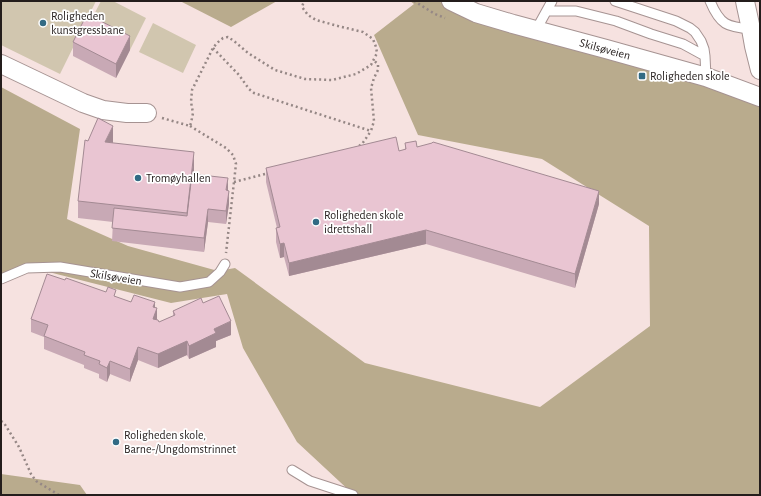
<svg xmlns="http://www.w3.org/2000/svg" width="761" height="496" font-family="'Alegreya Sans',sans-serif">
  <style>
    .green { fill: #d1c6af }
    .forest { fill: #b9ab8d }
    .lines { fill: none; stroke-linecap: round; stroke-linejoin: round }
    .lane-casing { stroke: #a69392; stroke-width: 11 }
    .street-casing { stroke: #a69392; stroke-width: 20 }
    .path { stroke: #958785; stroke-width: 2.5; stroke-dasharray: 2 3; stroke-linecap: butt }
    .lane { stroke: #fff; stroke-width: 9 }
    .street { stroke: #fff; stroke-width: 18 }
    .wall { fill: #c8a9b5 }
    .shaded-wall { fill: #a38a93 }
    .building { fill: #e9c5d2; stroke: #a38a93 }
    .poi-dot { fill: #326a84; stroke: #fff; stroke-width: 1.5 }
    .labels { text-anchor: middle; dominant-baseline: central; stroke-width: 3.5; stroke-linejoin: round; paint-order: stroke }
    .poi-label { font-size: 12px; fill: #241d1c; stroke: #fff; text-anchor: start }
    .street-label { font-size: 12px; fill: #241d1c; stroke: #fff }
  </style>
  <rect width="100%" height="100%" fill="#f6e2e0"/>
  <path class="green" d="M1,1H96L60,74L1,45Z
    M101,1H113L146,18L130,50L87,28Z
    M153,23L196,45L183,73L139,52Z"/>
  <path class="forest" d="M180,1H277L231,27Z
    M410,1H440V2L637,55L760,98V495H354L297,442L243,348L227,294L171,303L25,266L1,280V87L80,129L67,219L128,246L218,271L235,268L365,363L540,407L650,326L649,226L542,159L418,135L374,35L414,4Z
    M1,474L80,485L87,495H1Z"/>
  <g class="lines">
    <defs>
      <path id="lane" d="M615,1L676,21L690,28L695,32L701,41L704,49L705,56L706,77
        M710,1C720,25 727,27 751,29
        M547,11H576L616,21L651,34L683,44L705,56
        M536,30L552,1
        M1,279L27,268L60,267L180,287L209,282L220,272L225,264
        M292,470L310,481L353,495"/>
      <path id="street" d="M451,1L476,13L513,24L606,49L706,77L760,97
        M745,1L746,6L751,29L754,46L760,70
        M1,64L83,103L103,110L127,113H147"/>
    </defs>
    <use href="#lane" class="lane-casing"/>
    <use href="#street" class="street-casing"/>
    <path class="path" d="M414,1L435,14L445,18
      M213,48L239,75L249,89L254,93L371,131L374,121L371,88L374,78L378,70V64L373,60
      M162,118L190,126L191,123L193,113L191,102L192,90L213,48L217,43L223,38L228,37L234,41L248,53L275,70L305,79L332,80L356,74L371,65L377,53L376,47L373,39L363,32L338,26L316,20L308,15L302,7L304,1
      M190,126L226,148L233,155L236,164L226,253
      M359,146L362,144L371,131
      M234,182L269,173
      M1,421L4,423L19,447L31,474L36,481L59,495"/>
    <use href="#lane" class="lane"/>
    <use href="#street" class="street"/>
  </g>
  <path class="wall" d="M73,42L130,50L116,78L73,56Z
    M113,143L194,170L193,174L228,191L229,204L226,224L208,222L204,252L112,241L113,222L78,218V201Z
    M405,143L417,147L599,204L575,288L426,244L289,276L284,257L280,258L276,242V228H277L266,182V168L399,151L405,150Z
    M65,280L131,302L155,308L157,320L159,322L173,316V311L203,303L231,335L216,341V347L189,359L187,355L158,368L138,360L130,382L110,374L107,382L99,378V374L84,368V365L44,349V337L31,332V319Z"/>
  <path class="shaded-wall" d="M130,36V50L116,78V64Z
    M113,126V143L105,142Z
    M194,152V170L187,230V213Z
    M228,178V191L226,190Z
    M229,191V204L226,224V211Z
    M599,191V204L575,288V274Z
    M208,209V222L204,252V238Z
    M426,230V244L289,276V263Z
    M284,243V257L280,258V244Z
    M155,302V313L157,308V322L153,332V307Z
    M231,321V335L216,341V347L189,359V346L214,329Z
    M187,341V355L158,368V354Z
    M138,347V360L130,382V369Z
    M110,361V374L107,382V368Z"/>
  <path class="building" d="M87,14L130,36L116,64L73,42Z
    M98,118L113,126L105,142L194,152L187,213L78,201L85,140L88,141Z
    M396,137L399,151L406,149L405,143L416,141L417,147L432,143L433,142L599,191L575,274L426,230L289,263L284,243L280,244L276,228L280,227L266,168Z
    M192,174L228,178L226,190L229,191L226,211L208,209L204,238L112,228L114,208L187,216Z
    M47,274L65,280L66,278L106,292L108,287L116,290L114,296L131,302L134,295L155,302L153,307L157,308L153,319L158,320L159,322L175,315L173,311L201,298L203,303L219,296L231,321L214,329L216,333L189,346L187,341L158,354L138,347L130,369L110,361L107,368L99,364L100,361L84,355L85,352L44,336L48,325L31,319Z"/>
  <g class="poi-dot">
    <circle cx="43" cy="23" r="4"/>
    <rect x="638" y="72" width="8" height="8" rx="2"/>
    <circle cx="138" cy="178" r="4"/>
    <circle cx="316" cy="222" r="4"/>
    <circle cx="116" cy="442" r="4"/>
  </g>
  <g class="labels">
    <g class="poi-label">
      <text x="51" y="16">Roligheden<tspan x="51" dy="14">kunstgressbane</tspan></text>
      <text x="650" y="76">Roligheden skole</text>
      <text x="146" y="178">Tromøyhallen</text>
      <text x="324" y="215">Roligheden skole<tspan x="324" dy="14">idrettshall</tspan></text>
      <text x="124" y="435">Roligheden skole,<tspan x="124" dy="14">Barne-/Ungdomstrinnet</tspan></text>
    </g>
    <g class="street-label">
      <text transform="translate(605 49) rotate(15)">Skilsøveien</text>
      <text transform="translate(116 277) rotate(9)">Skilsøveien</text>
    </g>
  </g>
  <rect width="761" height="496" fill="none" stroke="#241d1c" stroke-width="4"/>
</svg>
